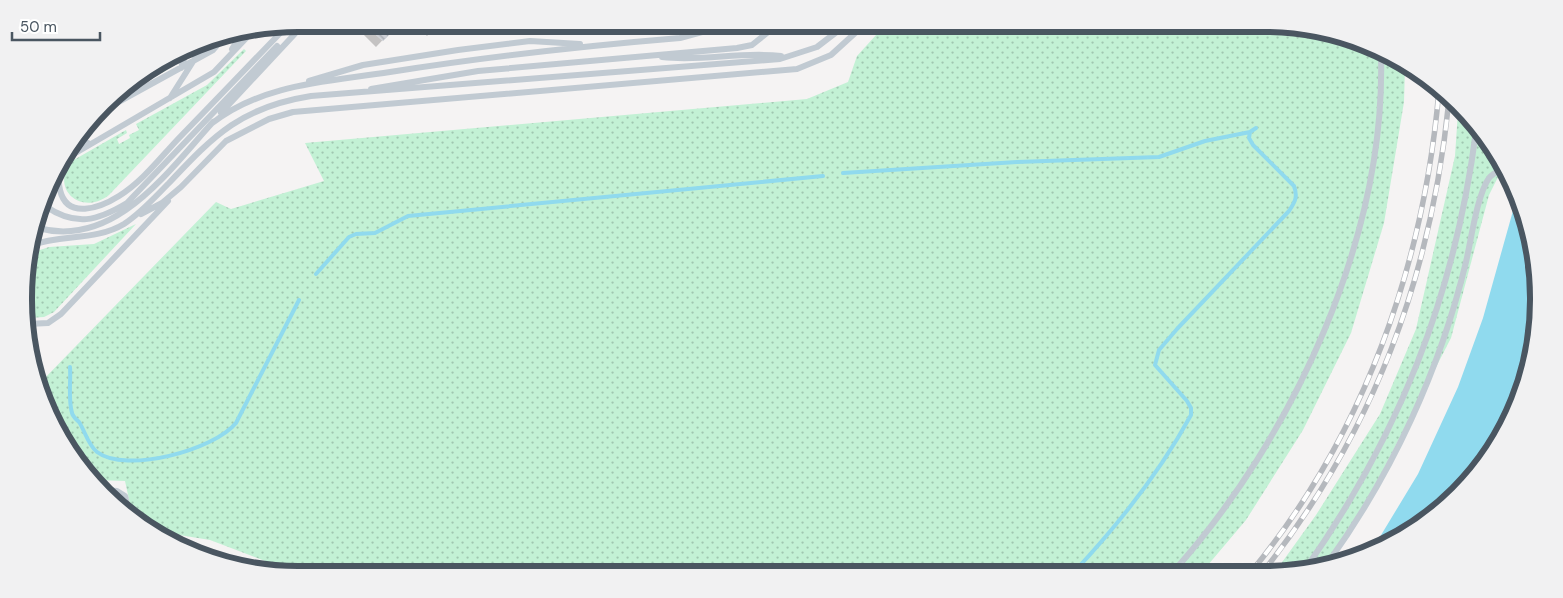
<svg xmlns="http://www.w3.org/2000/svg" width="1563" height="598" font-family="'DM Sans',sans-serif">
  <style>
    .grass { fill: url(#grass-dots) }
    .water { fill: #90daee }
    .shadow { fill: #0003 }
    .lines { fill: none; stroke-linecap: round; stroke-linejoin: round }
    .stream { stroke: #90daee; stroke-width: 4 }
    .building { fill: url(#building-back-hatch); stroke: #d7d9de }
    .lane { stroke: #c1cad2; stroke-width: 6 }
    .rail-casing { stroke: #b5b8bd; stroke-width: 5.5 }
    .rail { stroke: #fff; stroke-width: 4; stroke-dasharray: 11; stroke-linecap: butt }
    .rim { fill: none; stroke: #4a5661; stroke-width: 6 }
  </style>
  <defs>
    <pattern id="grass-dots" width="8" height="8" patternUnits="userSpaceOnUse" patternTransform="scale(1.25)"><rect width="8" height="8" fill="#c3f1d5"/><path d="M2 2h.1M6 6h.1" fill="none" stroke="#a0c6b0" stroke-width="1.8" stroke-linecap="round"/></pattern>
    <pattern id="building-back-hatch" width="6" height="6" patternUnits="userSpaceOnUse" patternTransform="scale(1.25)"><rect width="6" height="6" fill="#cdcfd5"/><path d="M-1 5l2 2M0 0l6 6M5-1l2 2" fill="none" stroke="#a8abb0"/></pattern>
  </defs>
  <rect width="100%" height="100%" fill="#f5f3f3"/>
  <path class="grass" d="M886,24H1264L1336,33L1405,67L1404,102L1384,223L1351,333L1303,430L1246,520L1202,572L299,574L210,540L161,532L133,518L125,481L96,480L70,452L41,382L216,202L231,209L324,181L305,143L807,99L848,82L857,56Z
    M244,49L246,51L109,195C81,217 49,188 72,161L126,130L127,133L117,139L119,144L130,138L129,135L139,130L136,124L207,85Z
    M170,66L167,70L111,100L118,92L156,70L158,72Z
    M1458,111L1504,165L1489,195L1451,338L1365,505L1326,564L1300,572H1275L1316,515L1380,414L1416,329L1455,156Z
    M136,224L54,312L44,317L28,318L26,263L31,253L49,247L94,244Z"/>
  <path class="water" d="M1516,200L1537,263L1530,371L1493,452L1446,506L1385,546L1372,550L1418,474L1458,387L1483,318Z"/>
  <path class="shadow" d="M373,24H398L376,47L363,34Z
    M429,24L435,28L427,36L422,31Z"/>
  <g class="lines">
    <path class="stream" d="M843,173L1017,162L1159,157L1205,141L1250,132L1256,128
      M316,274L349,237L356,234L375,233L408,216L823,176
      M70,367C71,381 68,399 72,413C73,417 76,419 79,422C85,431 88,445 97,452C126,474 214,450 236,423L299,300
      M1074,572C1118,525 1160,472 1191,415V408L1187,401L1155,365L1159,350L1177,329L1289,211C1295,202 1298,197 1294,186L1253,145L1249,138L1250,132"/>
  </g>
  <path class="building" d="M364,24H400L383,41Z"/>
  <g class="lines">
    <path class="lane" d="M253,31L214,72L67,158C60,168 57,177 60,190C67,220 100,208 119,196C142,182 160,158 179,138C215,101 251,63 287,26
      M223,40L232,35
      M232,49L242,33
      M662,57C702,62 741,51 781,56
      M181,68L186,53
      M309,81L363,65L458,50L530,41L580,44
      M371,89L478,71L737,48L752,45L767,33
      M170,98L206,41
      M102,111L213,50L225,36
      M221,113L304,24
      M211,124C264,83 327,82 390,72C486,57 583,46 680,38L702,32L714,24
      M74,145L88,143
      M45,206C76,227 97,221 127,203L277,46
      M141,214L162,203L181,187L226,141L269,119L293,112L797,69L831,55L865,24
      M38,228C115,249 168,171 213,122
      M32,245C62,234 96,241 124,224C141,213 155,197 169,183C215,134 242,107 311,96L780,59L817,47L847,24
      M28,324L48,323L61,314L168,201
      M106,490L117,491L125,496L129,514
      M1327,564C1392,474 1440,370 1466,262C1471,241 1477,195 1489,178C1492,174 1500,170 1504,167
      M1304,571C1399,436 1455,295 1476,131
      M1173,572C1293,438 1386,237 1381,55"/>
    <defs>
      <path id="rail" d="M1251,572C1364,435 1424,265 1439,90
        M1263,572C1374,431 1431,278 1449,100"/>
    </defs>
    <use href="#rail" class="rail-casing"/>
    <use href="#rail" class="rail"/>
  </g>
  <path d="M0 0H1563V598H0ZM298 32H1264A266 266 0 0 1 1530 298V300A266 266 0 0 1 1264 566H298A266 266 0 0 1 32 300V298A266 266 0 0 1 298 32Z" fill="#f1f1f2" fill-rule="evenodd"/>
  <path class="rim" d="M298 32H1264A266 266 0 0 1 1530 298V300A266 266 0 0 1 1264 566H298A266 266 0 0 1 32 300V298A266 266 0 0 1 298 32Z"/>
  <path d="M12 32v8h88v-8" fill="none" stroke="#4a5661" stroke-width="2.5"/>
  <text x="20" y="32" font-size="15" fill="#4a5661" stroke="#ffffff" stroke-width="4" paint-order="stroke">50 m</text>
</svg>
